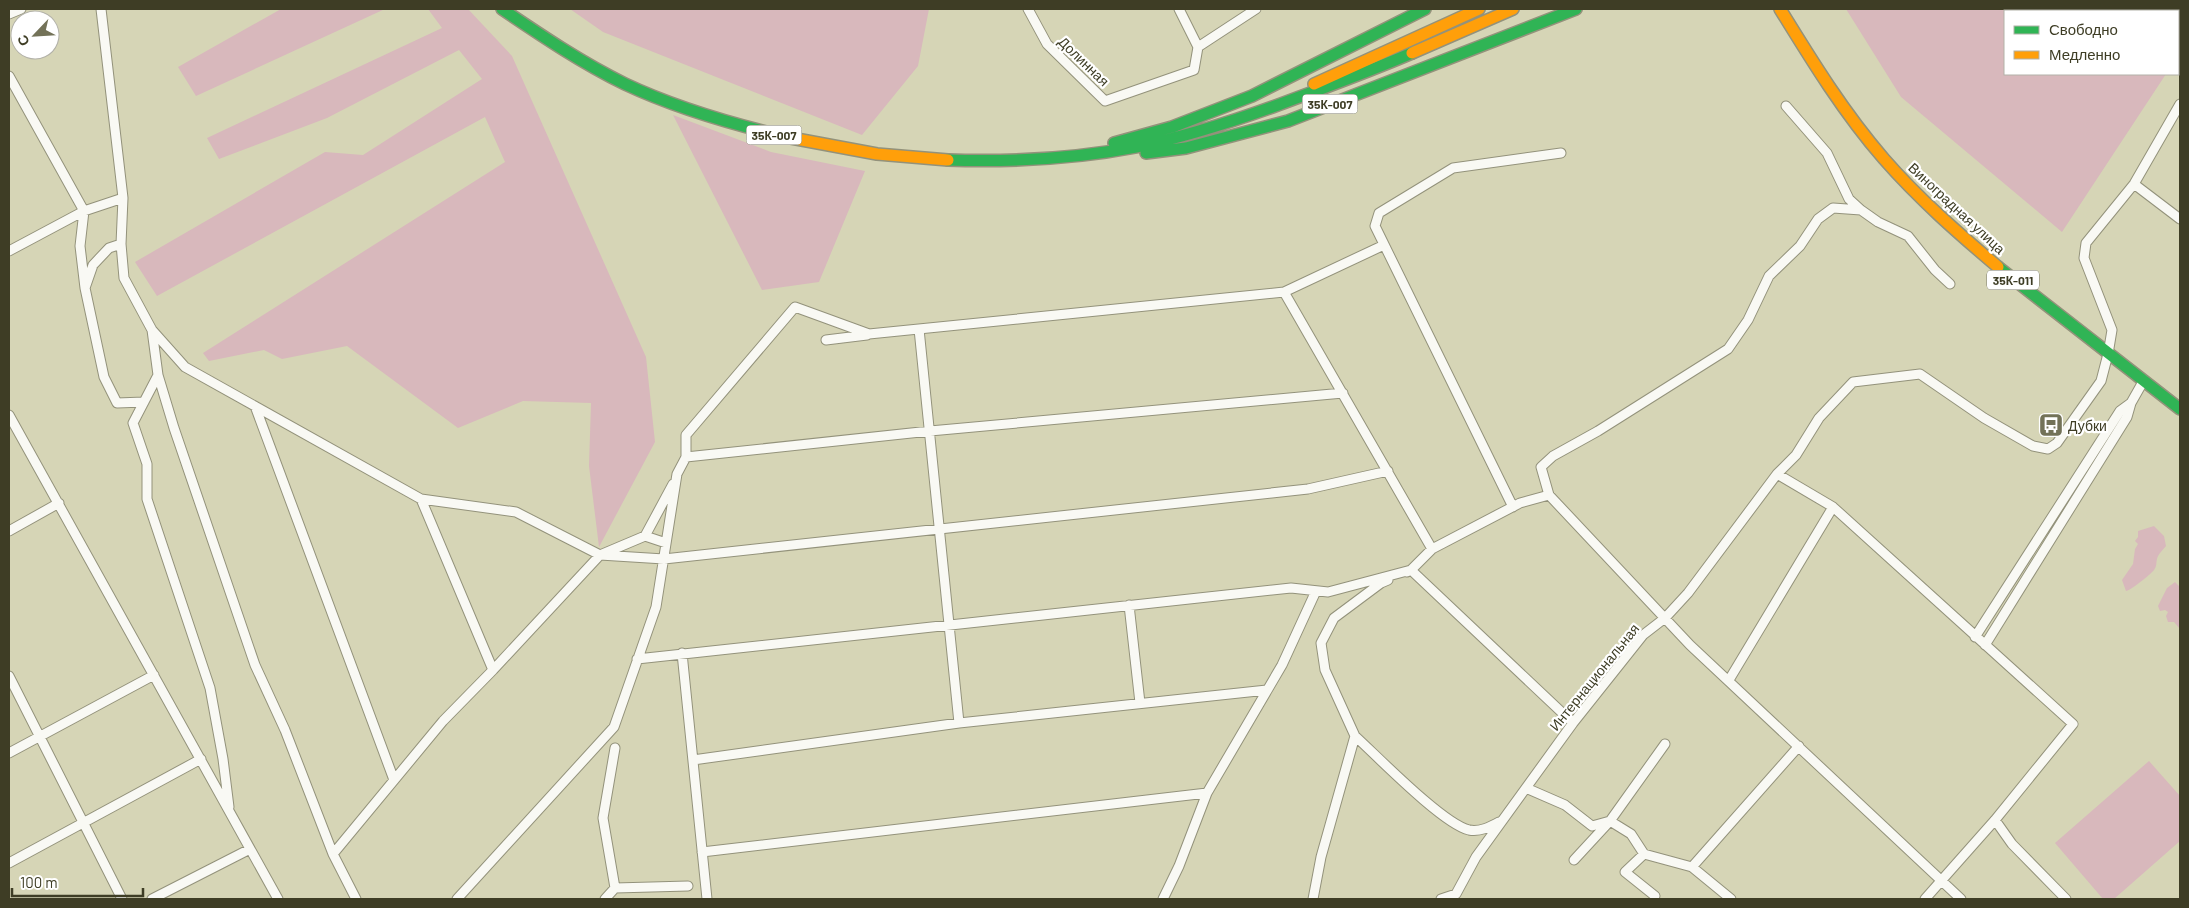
<svg xmlns="http://www.w3.org/2000/svg" width="2189" height="908" font-family="Barlow,sans-serif">
  <style>
    .green { fill: #d8b8bc }
    .lines { fill: none; stroke-linecap: round; stroke-linejoin: round }
    .street-casing { stroke: #93927b; stroke-width: 11 }
    .fast-casing { stroke: #93927b; stroke-width: 14 }
    .slow-casing { stroke: #93927b; stroke-width: 14 }
    .street { stroke: #f9f9f4; stroke-width: 9 }
    .fast { stroke: #30b455; stroke-width: 11 }
    .slow { stroke: #ff9f0a; stroke-width: 11 }
    .labels { text-anchor: middle; dominant-baseline: central; stroke-width: 4.5; stroke-linejoin: round; paint-order: stroke }
    .shield { fill: #fff; stroke: #787766; stroke-width: 1 }
    .shield-label { font-size: 12px; font-weight: bold; fill: #3e3d25 }
    .street-label { font-size: 14px; fill: #3e3d25; stroke: #fff }
    .poi-label { font-size: 14px; fill: #3e3d25; stroke: #fff; text-anchor: start }
  </style>
  <rect width="100%" height="100%" fill="#d6d5b6"/>
  <path class="green" d="M281,9H385L196,96L178,67Z
    M428,9H468L512,56L646,357L655,442L599,547L589,466L591,403L523,401L458,428L347,346L282,359L264,350L209,361L203,353L505,162L485,117L157,296L135,262L325,152L363,155L482,79L459,50L327,118L219,159L207,138L442,28Z
    M570,9H929L918,66L862,135L603,32Z
    M1846,9H2180V53L2178,56V11H2005V74H2166L2062,232L1901,97Z
    M673,115L771,152L865,171L819,282L762,290Z
    M2154,526L2164,536L2166,546C2163,550 2158,554 2157,559C2156,563 2157,566 2154,570C2151,574 2130,591 2126,591L2122,580L2133,564L2135,549L2138,544L2135,541L2138,537V531Z
    M2175,582L2180,587V629L2174,622H2168L2166,616L2168,612L2165,610L2160,611L2158,606L2167,588Z
    M2149,761L2180,796V841L2114,899H2103L2055,843Z"/>
  <g class="lines">
    <defs>
      <path id="street" d="M101,9L123,198L121,244L124,278L152,330L185,367L421,499L516,512L600,555L645,536L666,543
        M1028,9L1047,44L1105,101L1194,70L1198,47L1256,9
        M1179,9L1198,47
        M9,14L21,9
        M9,76L84,211L80,246L85,288
        M1786,106L1827,153L1849,199L1861,210
        M2134,184L2180,219
        M121,244L109,248L93,265L85,288L104,377L117,403L144,402
        M9,251L84,211L123,198
        M1950,284L1935,270L1908,236L1878,222L1861,210L1833,208L1818,219L1800,246L1769,276L1748,320L1728,349L1598,431L1553,456L1541,467L1549,495L1690,645L1961,899
        M1284,292L1384,245
        M919,329L959,723
        M152,330L158,375L174,428L255,665L285,730L333,854L356,899
        M826,340L867,335
        M158,375L133,423L147,464V499L210,688L223,759L229,807
        M255,406L394,780
        M9,415L278,899
        M686,457L930,431L1343,393
        M1777,474L1833,507L2073,724L1995,820L1925,899
        M421,499L493,670
        M1513,507L1375,226L1379,213L1453,168L1561,153
        M9,531L59,503
        M645,536L673,484
        M1407,572L1411,570L1573,723
        M1129,605L1140,703
        M1975,637L2120,411L2131,403
        M1985,645L2127,417L2131,403L2144,380
        M682,653L707,899
        M637,659L1291,588L1328,592L1411,570L1432,549L1520,503L1549,495
        M9,676L122,899
        M1729,680L1833,507
        M1355,736C1378,757 1443,824 1469,830C1480,832 1490,827 1499,822
        M615,748L603,818L615,888
        M9,753L154,675
        M693,760L959,723L1267,690
        M1526,788L1565,805L1592,826L1610,821L1631,834L1644,854L1692,867
        M1995,820L2012,844L2066,899
        M702,852L1207,793
        M333,854L443,721L493,670L600,555L664,559L1308,489L1388,471
        M1644,854L1625,872L1655,896
        M1574,860L1610,821L1665,744
        M9,863L201,759
        M152,899L250,849
        M457,899L614,727L656,607L677,474L686,457V435L795,307L869,334L1284,292L1432,549
        M605,899L615,888L688,886
        M1163,899L1179,866L1207,793L1282,665L1316,591
        M1313,899L1321,857L1355,736L1325,670L1321,643L1334,618L1381,583L1388,580
        M1441,899L1456,894L1476,857L1573,723L1643,635L1665,618L1688,593L1777,474L1796,455L1819,418L1853,382L1920,374L1984,418L2033,446L2048,449L2057,443L2101,381L2108,354L2112,330L2084,258L2086,243L2134,184L2180,104
        M1731,899L1692,867L1799,746"/>
      <path id="fast" d="M502,9C542,36 582,63 625,84C678,109 735,125 791,138
        M1114,143L1172,127L1252,96L1425,9
        M1146,153L1186,148L1288,121L1576,9
        M948,160C1011,162 1074,159 1136,147C1185,137 1231,122 1278,105C1323,88 1368,72 1412,53
        M1998,267L2180,409"/>
      <path id="slow" d="M1780,9C1812,61 1844,113 1884,159C1919,199 1958,233 1998,267
        M1412,53L1513,9
        M1314,84L1479,9
        M791,138L877,154L948,160"/>
    </defs>
    <use href="#street" class="street-casing"/>
    <use href="#fast" class="fast-casing"/>
    <use href="#slow" class="slow-casing"/>
    <use href="#street" class="street"/>
    <use href="#fast" class="fast"/>
    <use href="#slow" class="slow"/>
  </g>
  <defs>
    <symbol id="bus-square" viewBox="-11 -11 22 22"><rect x="-9" y="-9" width="18" height="18" rx="4" fill="#737258" stroke="#fff"/><path d="M-5-6H5V4H4V6H2V4H-2V6H-4V4H-5ZM-3.5-4V0h7V-4ZM-3.5 1.2v1.5H-2V1.2ZM2 1.2v1.5H3.5V1.2Z" fill="#fff"/></symbol>
  </defs>
  <g fill-rule="evenodd">
    <use href="#bus-square" x="2037" y="411" width="28" height="28"/>
  </g>
  <g class="labels">
    <g class="shield">
      <rect x="1302.5" y="94.5" width="55" height="19" rx="4"/>
      <rect x="746.5" y="125.5" width="55" height="19" rx="4"/>
      <rect x="1987" y="270.5" width="52" height="19" rx="4"/>
    </g>
    <g class="shield-label">
      <text x="1330" y="104">35К-007</text>
      <text x="774" y="135">35К-007</text>
      <text x="2013" y="280">35К-011</text>
    </g>
    <g class="street-label">
      <text transform="translate(1084 61) rotate(44)">Долинная</text>
      <text transform="translate(1957 208) rotate(43)">Виноградная улица</text>
      <text transform="translate(1594 677) rotate(-51)">Интернациональная</text>
    </g>
    <g class="poi-label">
      <text x="2068" y="425">Дубки</text>
    </g>
  </g>
  <rect width="2189" height="908" fill="none" stroke="#3e3d25" stroke-width="20"/>
  <rect x="2004" y="10" width="175" height="65" fill="#ffffff" stroke="#b2b1a8"/>
  <rect x="2014" y="26" width="25" height="8" fill="#30b455" stroke="#b2b1a8"/>
  <text x="2049" y="35" font-size="15" fill="#3e3d25">Свободно</text>
  <rect x="2014" y="51" width="25" height="8" fill="#ff9f0a" stroke="#b2b1a8"/>
  <text x="2049" y="60" font-size="15" fill="#3e3d25">Медленно</text>
  <g transform="translate(35 35) rotate(245)"><circle r="24" fill="#ffffff" stroke="#b2b1a8"/>
  <path d="M0-4L9 19L0 12L-9 19Z" fill="#737258"/>
  <text y="-8" font-size="14" font-weight="bold" text-anchor="middle" fill="#3e3d25">С</text>
  </g>
  <path d="M12 888v8h131v-8" fill="none" stroke="#3e3d25" stroke-width="2.5"/>
  <text x="20" y="888" font-size="15" fill="#3e3d25" stroke="#ffffff" stroke-width="4" paint-order="stroke">100 m</text>
</svg>
